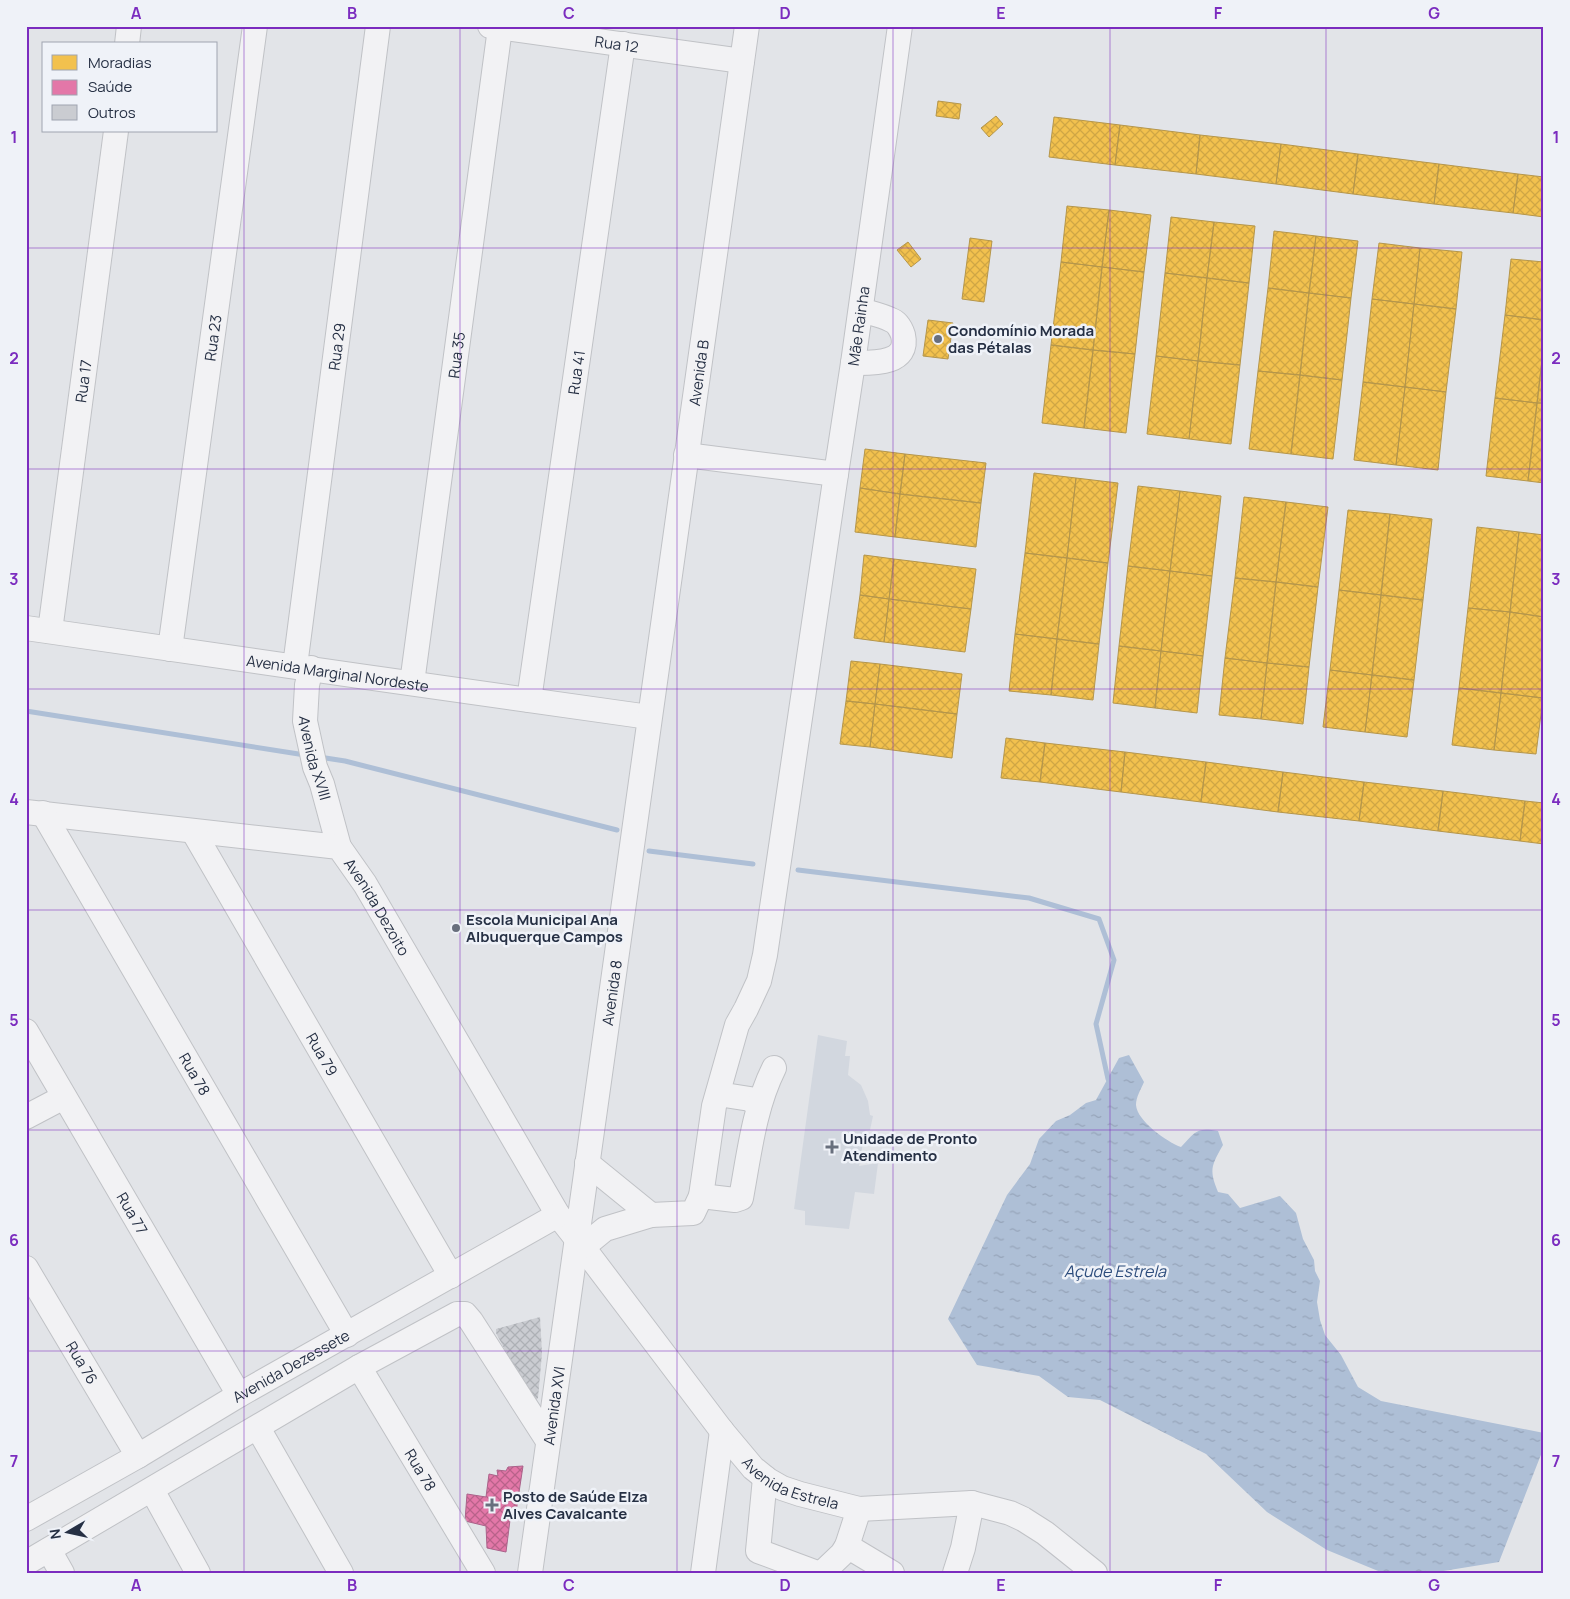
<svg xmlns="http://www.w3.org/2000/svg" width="1570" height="1599" font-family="Manrope,sans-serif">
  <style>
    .built { fill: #d2d7df }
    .water { fill: url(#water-ripples) }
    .homes { fill: url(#homes-cross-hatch); stroke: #b5964b }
    .health { fill: url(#health-cross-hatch); stroke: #aa628a }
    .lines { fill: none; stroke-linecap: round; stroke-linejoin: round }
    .stream { stroke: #aebfd6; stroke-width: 5 }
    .building { fill: url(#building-cross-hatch) }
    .minor-casing { stroke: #c0c2c6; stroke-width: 26 }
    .minor { stroke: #f2f2f4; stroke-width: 24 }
    .grid { fill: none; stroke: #7b2cbf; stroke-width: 1; stroke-opacity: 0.55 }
    .poi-dot { fill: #686f7d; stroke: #eff2f8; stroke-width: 2 }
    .labels { text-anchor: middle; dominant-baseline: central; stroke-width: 5; stroke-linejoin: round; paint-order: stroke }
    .street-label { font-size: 15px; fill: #263044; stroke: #eff2f8 }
    .poi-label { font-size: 15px; font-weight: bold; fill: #263044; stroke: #eff2f8; text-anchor: start }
    .water-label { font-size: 16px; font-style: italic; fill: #2c4c7c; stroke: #eff2f8 }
    .neatline { fill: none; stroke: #7b2cbf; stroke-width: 2 }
    .grid-label { font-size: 16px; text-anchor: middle; font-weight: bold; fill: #7b2cbf }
  </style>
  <defs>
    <pattern id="water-ripples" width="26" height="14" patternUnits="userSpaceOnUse" patternTransform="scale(1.25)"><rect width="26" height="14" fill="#aebfd6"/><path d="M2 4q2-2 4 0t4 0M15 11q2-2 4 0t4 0" fill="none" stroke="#96a4b9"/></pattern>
    <pattern id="homes-cross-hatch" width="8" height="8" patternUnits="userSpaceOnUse" patternTransform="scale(1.25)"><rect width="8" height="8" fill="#f2c14e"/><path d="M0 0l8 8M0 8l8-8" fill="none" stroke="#cfa645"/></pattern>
    <pattern id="health-cross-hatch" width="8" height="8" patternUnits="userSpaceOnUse" patternTransform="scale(1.25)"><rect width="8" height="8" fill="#e377a8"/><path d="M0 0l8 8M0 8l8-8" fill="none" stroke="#b8628a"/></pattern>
    <pattern id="building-cross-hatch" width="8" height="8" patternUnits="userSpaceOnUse" patternTransform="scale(1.25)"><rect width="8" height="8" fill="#caccd1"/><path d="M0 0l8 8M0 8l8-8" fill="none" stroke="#adb0b5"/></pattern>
  </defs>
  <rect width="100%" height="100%" fill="#e2e4e8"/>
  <path class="built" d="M818,1035L847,1041L845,1056H850L848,1075L861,1085L868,1101L870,1115L873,1116L870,1130L865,1131L859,1166L878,1163L874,1194L855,1192L849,1229L805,1225V1211L794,1209Z"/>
  <path class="water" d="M1129,1055L1144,1082C1141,1089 1136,1097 1136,1105C1137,1121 1167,1142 1181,1147C1195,1132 1196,1127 1218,1131L1223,1145C1211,1166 1209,1170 1218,1192L1228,1194L1240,1208L1280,1196L1296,1213L1303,1239L1314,1260L1315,1271L1320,1281L1317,1302L1320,1320L1325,1335L1341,1355L1358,1387L1381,1401L1544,1433V1447L1499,1562L1431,1573H1383L1327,1550L1267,1512L1206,1454L1100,1400L1068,1397L1039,1376L977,1365L948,1319L1007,1195L1030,1164L1039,1139L1056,1121L1070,1115L1086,1103L1096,1100L1119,1058Z"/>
  <path class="homes" d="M938,101L961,104L959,119L936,116Z
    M996,116L1003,124L989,137L981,128Z
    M1054,117L1120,125L1115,165L1049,157Z
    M1120,125L1200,135L1196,174L1115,165Z
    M1200,135L1281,144L1276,184L1196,174Z
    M1281,144L1358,154L1353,194L1276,184Z
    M1358,154L1439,164L1434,204L1353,194Z
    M1439,164L1518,174L1513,213L1434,204Z
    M1518,174L1544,177V217L1513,213Z
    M1067,206L1109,210L1102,267L1061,262Z
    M1109,210L1151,215L1144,272L1102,267Z
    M1171,217L1214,222L1207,278L1165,273Z
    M1214,222L1255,226L1249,283L1207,278Z
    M1274,231L1316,236L1309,293L1268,288Z
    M1316,236L1358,241L1351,298L1309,293Z
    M970,238L992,241L984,302L962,299Z
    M908,242L921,259L911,267L897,250Z
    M1379,243L1420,248L1414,304L1372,299Z
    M1420,248L1462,252L1456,309L1414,304Z
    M1511,259L1544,262V320L1505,315Z
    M1061,262L1102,267L1093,350L1051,345Z
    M1102,267L1144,272L1135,354L1093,350Z
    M1165,273L1207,278L1198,361L1156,356Z
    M1207,278L1249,283L1240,365L1198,361Z
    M1268,288L1309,293L1300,375L1258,371Z
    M1309,293L1351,298L1342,380L1300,375Z
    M1372,299L1414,304L1405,387L1363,382Z
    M1414,304L1456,309L1446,392L1405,387Z
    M1505,315L1544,320V343L1537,403L1495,398Z
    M928,320L953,323L948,359L923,356Z
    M1544,343V403H1537Z
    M1051,345L1093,350L1084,428L1042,423Z
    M1093,350L1135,354L1126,433L1084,428Z
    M1156,356L1198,361L1189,439L1147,434Z
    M1198,361L1240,365L1231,444L1189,439Z
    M1258,371L1300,375L1291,454L1249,449Z
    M1300,375L1342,380L1333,459L1291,454Z
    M1363,382L1405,387L1396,465L1354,460Z
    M1405,387L1446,392L1438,470L1396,465Z
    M1495,398L1537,403L1528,481L1486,476Z
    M1537,403H1544V483L1528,481Z
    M865,449L905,454L900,494L860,488Z
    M905,454L986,463L981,503L900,494Z
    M1034,473L1076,478L1067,558L1025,553Z
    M1076,478L1118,483L1108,563L1067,558Z
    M1138,486L1180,491L1170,571L1128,566Z
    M860,488L900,494L895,537L855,532Z
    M1180,491L1221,496L1212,576L1170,571Z
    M900,494L981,503L976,547L895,537Z
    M1244,497L1286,502L1276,582L1235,578Z
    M1286,502L1328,507L1318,587L1276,582Z
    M1348,510L1390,514L1381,595L1339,590Z
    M1390,514L1432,519L1423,600L1381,595Z
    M1477,527L1519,532L1510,612L1468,608Z
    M1519,532L1544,535V617L1510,612Z
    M1025,553L1067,558L1057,639L1015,634Z
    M864,555L894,559L889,599L860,595Z
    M1067,558L1108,563L1099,644L1057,639Z
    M894,559L976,569L971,609L889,599Z
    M1128,566L1170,571L1161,651L1119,646Z
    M1170,571L1212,576L1203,656L1161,651Z
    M1235,578L1276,582L1267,663L1225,658Z
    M1276,582L1318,587L1309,667L1267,663Z
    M1339,590L1381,595L1372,675L1330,670Z
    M860,595L889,599L884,642L854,638Z
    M1381,595L1423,600L1414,680L1372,675Z
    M889,599L971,609L965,652L884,642Z
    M1468,608L1510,612L1501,693L1459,688Z
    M1510,612L1544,617L1543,698L1501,693Z
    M1015,634L1057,639L1051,695L1009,691Z
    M1057,639L1099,644L1093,700L1051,695Z
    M1119,646L1161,651L1155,708L1113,703Z
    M1161,651L1203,656L1197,713L1155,708Z
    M1225,658L1267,663L1261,719L1219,715Z
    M851,661L880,664L875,704L846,701Z
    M1267,663L1309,667L1303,724L1261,719Z
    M880,664L962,674L957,714L875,704Z
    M1330,670L1372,675L1365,732L1323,727Z
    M1372,675L1414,680L1407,737L1365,732Z
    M1459,688L1501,693L1494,750L1452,745Z
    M1501,693L1543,698L1536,754L1494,750Z
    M846,701L875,704L870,747L840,744Z
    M875,704L957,714L952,758L870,747Z
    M1006,738L1045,743L1040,782L1001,778Z
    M1045,743L1125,752L1121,792L1040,782Z
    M1125,752L1206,762L1201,802L1121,792Z
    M1206,762L1283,772L1278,812L1201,802Z
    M1283,772L1364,782L1359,821L1278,812Z
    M1364,782L1443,791L1438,831L1359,821Z
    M1443,791L1525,801L1520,841L1438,831Z
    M1525,801L1544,803V844L1520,841Z"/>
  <path class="health" d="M523,1466L516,1512H511L506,1552L487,1548L486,1526L465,1521L467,1494L486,1497L489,1474L498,1476L497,1470L506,1471L508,1467Z"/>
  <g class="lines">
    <path class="stream" d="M26,711L305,755
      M319,757L345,761L617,830
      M649,851L753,864
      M798,870L1029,898L1099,919L1114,960L1096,1024L1108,1079"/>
  </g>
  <path class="building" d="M540,1317L542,1353L538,1398L535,1401H532L496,1333V1329Z"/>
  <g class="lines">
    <defs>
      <g id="minor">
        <path id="s1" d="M490,26L742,61"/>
        <path d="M127,44L129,26"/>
        <path d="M853,363C871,363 910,365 903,335C901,329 897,322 891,320C882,315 870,313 861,310"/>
        <path id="s2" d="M686,455L836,474L853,363L900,26"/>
        <path id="s3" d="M26,628C234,658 441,688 649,717"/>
        <path id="s4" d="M50,631L116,131"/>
        <path id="s5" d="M170,649L255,26"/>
        <path id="s6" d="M295,666L378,26"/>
        <path id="s7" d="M311,668L307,685L305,721L315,767L322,784L339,847"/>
        <path id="s8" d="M412,683L500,28"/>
        <path id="s9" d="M529,700L623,44"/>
        <path id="s10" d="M26,812L339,847L365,884L558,1215L576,1238L722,1431L753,1468L768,1480L782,1488L800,1494L859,1509L972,1503L1010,1513L1023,1519L1045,1533L1095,1573"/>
        <path id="s11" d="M43,813L347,1335"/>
        <path id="s12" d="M193,831L451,1276"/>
        <path id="s13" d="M26,1031L239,1395"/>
        <path d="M718,1094L750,1099L759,1106"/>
        <path d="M26,1117L64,1097"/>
        <path d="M587,1163L651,1215"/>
        <path d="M701,1196L735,1200L741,1198C749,1155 754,1108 774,1068"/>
        <path d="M583,1247L605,1229L651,1215L693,1213L701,1196L714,1106L737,1025L746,1009L759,981L765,955L836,474"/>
        <path id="s14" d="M26,1268L138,1456"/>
        <path id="s15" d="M359,1367L483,1573"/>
        <path d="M258,1428L341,1573"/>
        <path d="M765,1478L758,1551L817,1573"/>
        <path d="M152,1490L198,1573"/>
        <path id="s16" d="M26,1519L138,1456L239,1395L558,1215"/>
        <path d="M847,1546L892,1573"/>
        <path d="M49,1550L62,1573"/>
        <path d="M26,1563L359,1367L457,1314H465L471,1321L548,1441"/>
        <path id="s17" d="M530,1573L747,26"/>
        <path d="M703,1573L722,1431"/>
        <path d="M822,1573L842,1554L847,1546L859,1509"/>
        <path d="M955,1573L963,1548L972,1503"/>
      </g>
    </defs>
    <use href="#minor" class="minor-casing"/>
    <use href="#minor" class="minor"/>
  </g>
  <path class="grid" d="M244,26V1573M460,26V1573M677,26V1573M893,26V1573M1110,26V1573M1326,26V1573M26,248H1544M26,469H1544M26,689H1544M26,910H1544M26,1130H1544M26,1351H1544"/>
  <g class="poi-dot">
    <circle cx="938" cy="339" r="5"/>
    <circle cx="456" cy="928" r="5"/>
    <path d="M829.5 1139.5h5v5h5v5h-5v5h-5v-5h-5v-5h5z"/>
    <path d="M489.5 1497.5h5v5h5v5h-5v5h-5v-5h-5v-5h5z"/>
  </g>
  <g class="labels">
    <g class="street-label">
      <text stroke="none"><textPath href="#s1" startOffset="128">Rua 12</textPath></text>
      <text stroke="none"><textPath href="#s2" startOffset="301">Mãe Rainha</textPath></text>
      <text stroke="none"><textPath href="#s5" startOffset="314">Rua 23</textPath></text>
      <text stroke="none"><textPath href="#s6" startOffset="322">Rua 29</textPath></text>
      <text stroke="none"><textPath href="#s8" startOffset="331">Rua 35</textPath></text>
      <text stroke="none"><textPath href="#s9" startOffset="331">Rua 41</textPath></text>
      <text stroke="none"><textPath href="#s17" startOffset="1212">Avenida B</textPath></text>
      <text stroke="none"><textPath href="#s4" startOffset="252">Rua 17</textPath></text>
      <text stroke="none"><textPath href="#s3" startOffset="315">Avenida Marginal Nordeste</textPath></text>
      <text stroke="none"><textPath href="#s7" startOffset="92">Avenida XVIII</textPath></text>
      <text stroke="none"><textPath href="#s10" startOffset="386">Avenida Dezoito</textPath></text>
      <text stroke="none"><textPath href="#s17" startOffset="586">Avenida 8</textPath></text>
      <text stroke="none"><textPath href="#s12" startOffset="258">Rua 79</textPath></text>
      <text stroke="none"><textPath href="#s11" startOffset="302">Rua 78</textPath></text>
      <text stroke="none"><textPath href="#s13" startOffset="211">Rua 77</textPath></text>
      <text stroke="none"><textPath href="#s14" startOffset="110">Rua 76</textPath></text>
      <text stroke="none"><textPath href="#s16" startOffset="306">Avenida Dezessete</textPath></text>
      <text stroke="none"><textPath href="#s17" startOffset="169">Avenida XVI</textPath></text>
      <text stroke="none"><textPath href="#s15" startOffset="120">Rua 78</textPath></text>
      <text stroke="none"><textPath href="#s10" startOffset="1104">Avenida Estrela</textPath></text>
    </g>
    <g class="poi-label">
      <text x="948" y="330">Condomínio Morada<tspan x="948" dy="17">das Pétalas</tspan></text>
      <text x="466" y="919">Escola Municipal Ana<tspan x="466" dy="17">Albuquerque Campos</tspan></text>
      <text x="843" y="1138">Unidade de Pronto<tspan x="843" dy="17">Atendimento</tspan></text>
      <text x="503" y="1496">Posto de Saúde Elza<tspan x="503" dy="17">Alves Cavalcante</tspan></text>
    </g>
    <g class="water-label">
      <text x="1115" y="1271">Açude Estrela</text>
    </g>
  </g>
  <rect width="1570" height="1599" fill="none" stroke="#eff2f8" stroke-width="55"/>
  <rect x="42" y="42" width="175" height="90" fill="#eff2f8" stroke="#9fa4b0"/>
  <rect x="52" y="55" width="25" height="15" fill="#f2c14e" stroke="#9fa4b0"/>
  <text x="88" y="68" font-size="15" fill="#263044">Moradias</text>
  <rect x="52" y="80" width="25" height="15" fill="#e377a8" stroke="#9fa4b0"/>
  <text x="88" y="92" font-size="15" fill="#263044">Saúde</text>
  <rect x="52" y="105" width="25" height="15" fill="#caccd1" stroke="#9fa4b0"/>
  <text x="88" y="118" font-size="15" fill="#263044">Outros</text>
  <g transform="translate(68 1532) rotate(261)" stroke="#eff2f8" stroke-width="4" paint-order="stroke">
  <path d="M0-4L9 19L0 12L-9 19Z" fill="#263044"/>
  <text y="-8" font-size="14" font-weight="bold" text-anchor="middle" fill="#263044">N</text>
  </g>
  <rect x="28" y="28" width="1514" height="1544" class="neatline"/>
  <g class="grid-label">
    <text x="136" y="19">A</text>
    <text x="352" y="19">B</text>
    <text x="569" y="19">C</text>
    <text x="785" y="19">D</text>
    <text x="1001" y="19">E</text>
    <text x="1218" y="19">F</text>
    <text x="1434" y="19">G</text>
    <text x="14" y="143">1</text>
    <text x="1556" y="143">1</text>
    <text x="14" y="364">2</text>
    <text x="1556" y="364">2</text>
    <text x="14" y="585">3</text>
    <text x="1556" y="585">3</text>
    <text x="14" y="805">4</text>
    <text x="1556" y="805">4</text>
    <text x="14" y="1026">5</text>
    <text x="1556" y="1026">5</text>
    <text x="14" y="1246">6</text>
    <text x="1556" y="1246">6</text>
    <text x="14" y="1467">7</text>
    <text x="1556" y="1467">7</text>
    <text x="136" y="1591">A</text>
    <text x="352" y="1591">B</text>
    <text x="569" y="1591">C</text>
    <text x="785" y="1591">D</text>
    <text x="1001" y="1591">E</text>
    <text x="1218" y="1591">F</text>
    <text x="1434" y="1591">G</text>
  </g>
</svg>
